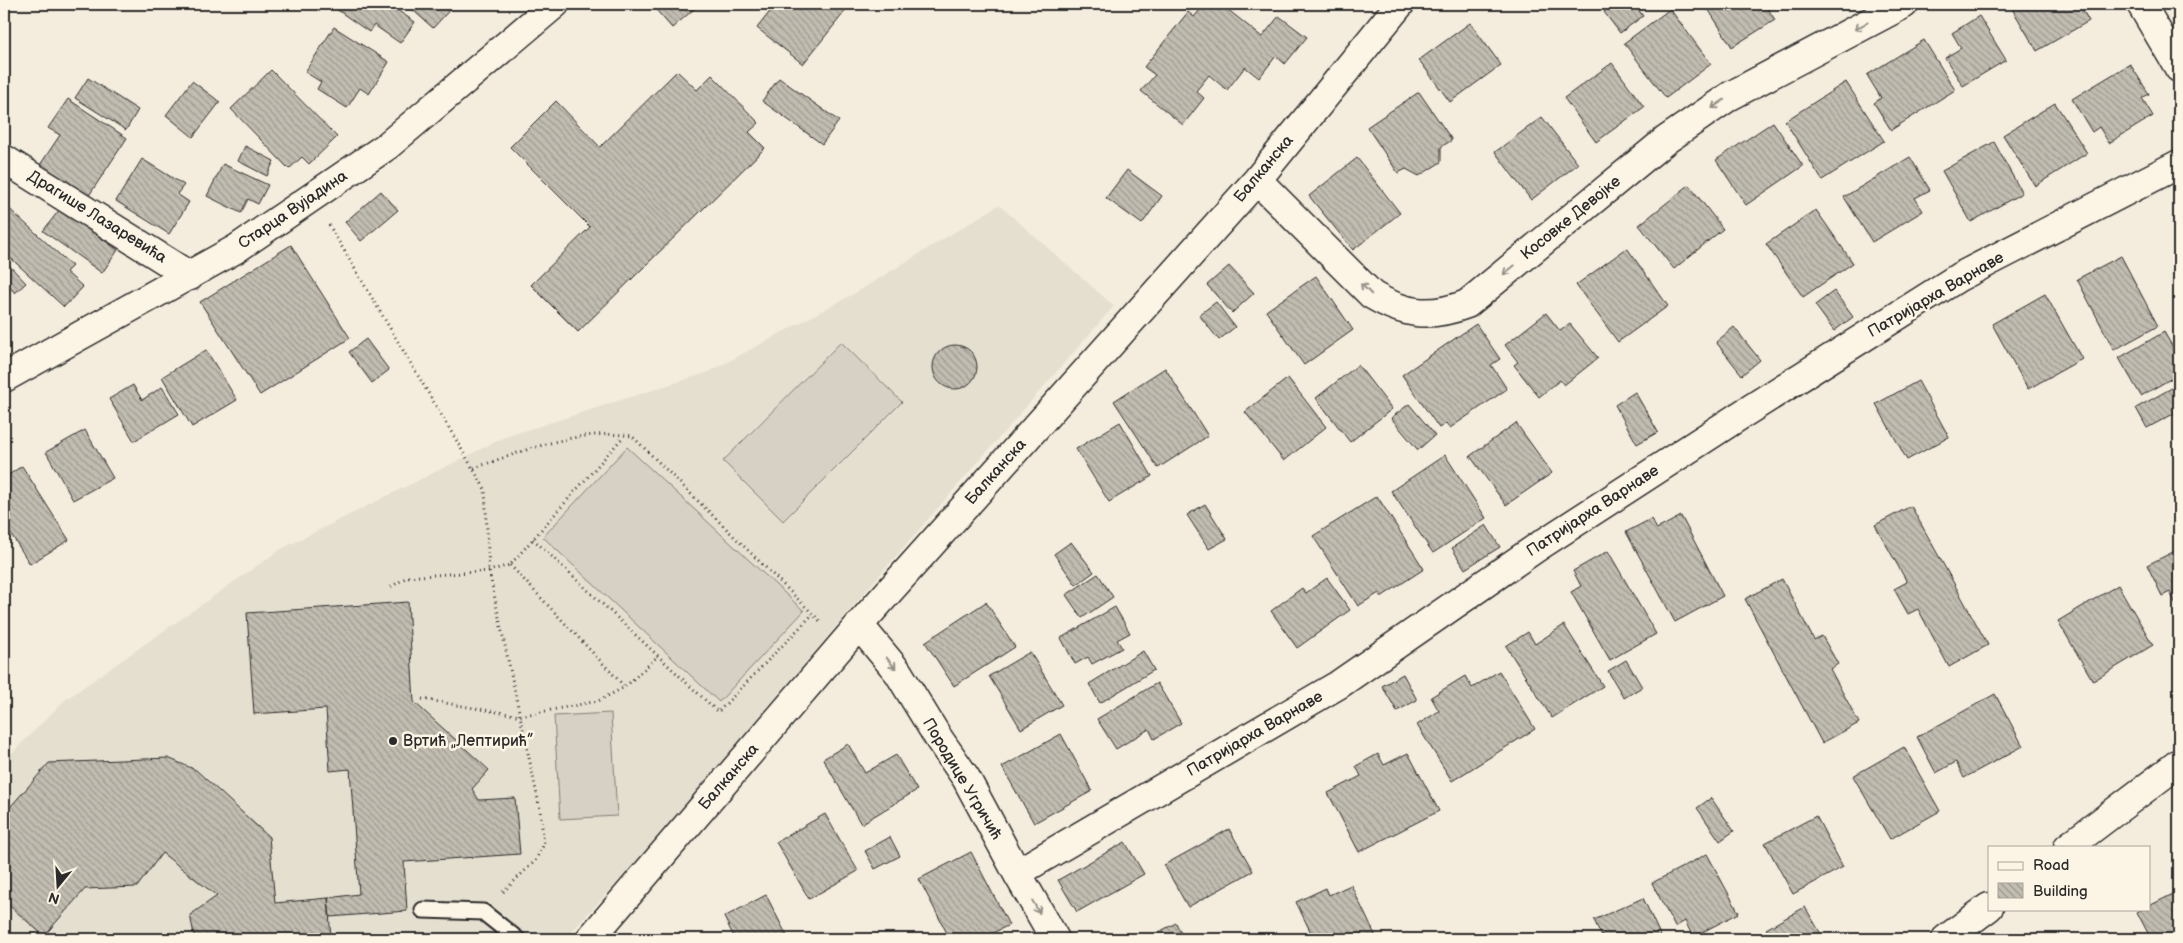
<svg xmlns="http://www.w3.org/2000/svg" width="2183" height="943" font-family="'Balsamiq Sans',sans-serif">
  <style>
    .built { fill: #e5dfd0 }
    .pitch { fill: #d6d1c4; stroke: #807e78 }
    .building { fill: url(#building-back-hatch); stroke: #2b2b2b }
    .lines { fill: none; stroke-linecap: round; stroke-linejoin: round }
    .service-casing { stroke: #2b2b2b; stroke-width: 19 }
    .minor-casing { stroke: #2b2b2b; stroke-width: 31 }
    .secondary-casing { stroke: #2b2b2b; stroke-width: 31 }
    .path { stroke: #2b2b2b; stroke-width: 3; stroke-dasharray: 1 4; stroke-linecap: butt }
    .service { stroke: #fcf5e5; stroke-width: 15 }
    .minor { stroke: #fcf5e5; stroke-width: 28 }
    .secondary { stroke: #fcf5e5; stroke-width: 28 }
    .oneway { stroke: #949088 }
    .poi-dot { fill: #2b2b2b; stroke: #fcf5e5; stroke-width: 2 }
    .labels { text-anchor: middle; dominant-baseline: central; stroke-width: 5; stroke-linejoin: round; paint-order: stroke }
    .street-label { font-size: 16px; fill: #2b2b2b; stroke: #fcf5e5 }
    .poi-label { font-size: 16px; fill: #2b2b2b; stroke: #fcf5e5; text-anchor: start }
  </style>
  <defs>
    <pattern id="building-back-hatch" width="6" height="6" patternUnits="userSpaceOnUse" patternTransform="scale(1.25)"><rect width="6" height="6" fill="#c2bdb1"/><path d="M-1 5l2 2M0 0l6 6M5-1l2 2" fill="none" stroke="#9e9a90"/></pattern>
  </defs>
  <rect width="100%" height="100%" fill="#f4edde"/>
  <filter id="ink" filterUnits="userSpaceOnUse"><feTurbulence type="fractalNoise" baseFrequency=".02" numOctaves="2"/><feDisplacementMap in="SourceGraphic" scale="10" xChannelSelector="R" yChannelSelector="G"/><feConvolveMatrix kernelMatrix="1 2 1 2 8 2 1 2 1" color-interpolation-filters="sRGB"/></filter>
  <g filter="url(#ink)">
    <path class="built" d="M999,205L1114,306L877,578L657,839L565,939H4V761L65,700L281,549L505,437L709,372L857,292Z"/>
    <path class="pitch" d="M841,342L902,402L783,521L723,461Z
      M627,447L804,611L719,702L543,537Z
      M611,713L617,816L560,819L554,716Z"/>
    <path class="building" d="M329,4H388L415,22L400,43L374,25L369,32Z
      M406,4H455L433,28Z
      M651,4H700L672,28Z
      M776,4H851L803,64L757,28Z
      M1205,4H1221L1262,37L1279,16L1307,37L1285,64L1276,56L1259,78L1245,67L1227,90L1209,75L1196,91L1204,98L1183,125L1141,91L1155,75L1144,67L1188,12L1194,17Z
      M1615,4H1634L1643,16L1620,33L1604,12Z
      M1705,4H1765L1775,20L1732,47Z
      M2017,4H2079L2089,21L2037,51L2011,7Z
      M1670,9L1711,64L1666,98L1624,43Z
      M1979,16L2006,60L1963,86L1945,58L1961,48L1952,33Z
      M1470,23L1501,65L1450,102L1419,60Z
      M334,27L389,62L369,94L360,88L347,108L317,89L321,82L305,72Z
      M1924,40L1955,90L1891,130L1874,103L1881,98L1867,75Z
      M1612,63L1644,107L1596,142L1564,98Z
      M2130,64L2149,94L2142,98L2153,116L2109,143L2099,127L2092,132L2072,99Z
      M271,70L337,137L309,164L302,157L289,169L231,109Z
      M677,71L697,90L712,75L759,123L749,132L765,148L578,332L531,285L590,227L510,147L556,101L600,147Z
      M88,78L138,110L126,130L75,98Z
      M779,78L839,121L822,144L762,101Z
      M192,81L220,102L193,137L166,115Z
      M1846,82L1884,141L1822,180L1785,121Z
      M1419,92L1452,140L1441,147V162L1419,176L1406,169L1398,173L1367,127Z
      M68,99L127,138L88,197L40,165L60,135L48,128Z
      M2055,103L2087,153L2035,186L2003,135Z
      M1542,117L1578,164L1531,200L1495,152Z
      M1773,122L1803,166L1746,205L1716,160Z
      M1994,142L2022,193L1971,222L1942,171Z
      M245,146L274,161L267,176L238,161Z
      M1910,157L1930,190L1915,198L1923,211L1872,242L1844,197Z
      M1357,158L1400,213L1353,250L1309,196Z
      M142,159L184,185L177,194L189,202L169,234L116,201Z
      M223,164L268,185L258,204L248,199L241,213L207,196Z
      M1127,170L1162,196L1142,224L1106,198Z
      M1689,185L1723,229L1674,269L1639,225Z
      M381,191L398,210L361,241L345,222Z
      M4,204L72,266L66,272L83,287L64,307L4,252Z
      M60,209L118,250L102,273L43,231Z
      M1816,210L1853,263L1803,297L1766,244Z
      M291,245L350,338L260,395L200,302Z
      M1627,248L1668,306L1618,342L1576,285Z
      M2121,256L2158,326L2114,350L2077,279Z
      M4,260L26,283L15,293L4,281Z
      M1229,266L1254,293L1232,313L1207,285Z
      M1316,276L1353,330L1304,365L1266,311Z
      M1834,291L1853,317L1834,331L1815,305Z
      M2045,294L2082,359L2028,389L1992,324Z
      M1216,302L1235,327L1219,340L1199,315Z
      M1546,313L1560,331L1570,324L1598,358L1564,385L1560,380L1539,397L1514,365L1518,362L1505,345Z
      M1476,324L1500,359L1491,365L1507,389L1450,428L1446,423L1439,428L1402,375Z
      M1734,327L1760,360L1742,375L1716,342Z
      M2164,332L2179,358V374L2141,396L2119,358Z
      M366,339L389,370L372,383L349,352Z
      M933 367a22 22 0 1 1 44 0a22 22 0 1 1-44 0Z
      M206,350L237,400L192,427L162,377Z
      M1358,365L1392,409L1350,442L1316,398Z
      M1165,368L1208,436L1158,468L1114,401Z
      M1288,378L1326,427L1284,461L1245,412Z
      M1918,381L1949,437L1907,460L1876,404Z
      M2179,384V411L2147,428L2136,408Z
      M133,385L142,400L162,387L179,414L134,441L109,399Z
      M1635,392L1658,432L1637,444L1615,405Z
      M1409,404L1435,435L1418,450L1391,418Z
      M1120,422L1152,476L1109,502L1076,449Z
      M1516,423L1552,473L1506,505L1470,456Z
      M85,430L113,478L73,500L46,452Z
      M1445,455L1486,518L1433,553L1391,491Z
      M22,466L69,540L30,564L4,523V478Z
      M1377,496L1424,569L1381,597L1379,593L1358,606L1313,536Z
      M1205,504L1227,539L1209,549L1187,515Z
      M1911,506L1988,645L1949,667L1918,609L1908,614L1894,589L1907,582L1875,525Z
      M1681,516L1723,596L1675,622L1626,532L1651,519L1657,529Z
      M1486,525L1500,547L1465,569L1452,548Z
      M1071,542L1094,572L1076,585L1054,554Z
      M2179,549V611L2170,592L2162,596L2147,565Z
      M1608,551L1656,634L1610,660L1571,592L1581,586L1573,571Z
      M1098,574L1113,597L1082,618L1066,595Z
      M1327,578L1350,610L1297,648L1271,611L1302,588L1306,593Z
      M1782,579L1814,640L1822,636L1838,664L1830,669L1859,723L1822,743L1745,599Z
      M2118,585L2153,645L2093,681L2058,621Z
      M408,602L414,702L489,770L472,789L479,800L515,798L520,854L404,862L407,911L330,917L328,898L359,894L350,769L330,771L326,709L254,714L247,613Z
      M986,602L1015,647L954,686L925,642Z
      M1115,607L1130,633L1117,640L1122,648L1092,664L1088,657L1075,664L1061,638Z
      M1564,625L1603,686L1552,718L1506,646L1528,632L1535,644Z
      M1143,651L1154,670L1100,703L1089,684Z
      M1030,652L1062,705L1021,729L989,676Z
      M1626,660L1642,687L1624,698L1608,671Z
      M1499,671L1535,729L1452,781L1417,725L1439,711L1431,697L1465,676L1472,688Z
      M1403,674L1417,700L1397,711L1382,686Z
      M1157,683L1181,723L1154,739L1149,729L1116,749L1097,719Z
      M1995,694L2023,746L1964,778L1956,762L1936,773L1917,737Z
      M1061,734L1092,791L1034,823L1002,767Z
      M848,744L865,773L896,755L917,790L861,824L823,759Z
      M1904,747L1940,811L1890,839L1853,776Z
      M1408,753L1439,811L1359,852L1328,793L1361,776L1356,766L1378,754L1384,765Z
      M168,758L196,770L269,837L275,903L328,898L331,939H195L190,915L217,896L162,853L137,887L85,889L44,936L4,901V814L49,763Z
      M1711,798L1734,831L1720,841L1697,808Z
      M825,814L858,871L809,899L776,842Z
      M1816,816L1843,867L1793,894L1765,843Z
      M1229,829L1253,871L1188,907L1164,865Z
      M890,837L900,856L875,869L865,851Z
      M1125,842L1144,874L1077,912L1058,880Z
      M971,852L1009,925L981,939H950L919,879Z
      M1707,854L1739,913L1693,937L1685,921L1675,927L1652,883Z
      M1351,885L1377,939H1314L1296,902L1326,888L1329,895Z
      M2179,891V939H2151L2137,912L2142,909H2149V906Z
      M766,895L788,938L735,939L724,917Z
      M1643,898L1662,939H1603L1594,920Z
      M1805,907L1824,939H1773L1766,929Z
      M1176,923L1184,939H1145Z"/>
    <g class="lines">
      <defs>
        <path id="service" d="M423,910L483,912L517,939"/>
        <path id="minor" d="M2141,4L2179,68
          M4,159L190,276
          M1257,180L1372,295C1406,315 1430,318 1467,304L1666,140L1730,96L1904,4
          M4,378L236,249L387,146L555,4
          M859,625L898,672L939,739L966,778L1017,873L1055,939
          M1017,873L1338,685L1539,546L1744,413L1959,277L2179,164
          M590,939L859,625L1257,180L1400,4"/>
        <path id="secondary" d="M2068,847L2179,763
          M1946,939L1989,907"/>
      </defs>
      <use href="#service" class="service-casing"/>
      <use href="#minor" class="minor-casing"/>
      <use href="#secondary" class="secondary-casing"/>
      <path class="path" d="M329,225L485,489L489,571L540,809L544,844L535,861L503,892
        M474,468C524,451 578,428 632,436L820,621
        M533,539L718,712L813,614
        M510,565L625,687
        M391,587L407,577L489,571L510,565L624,436
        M422,699L520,716L598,701L625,687L658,656"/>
      <use href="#service" class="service"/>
      <use href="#minor" class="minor"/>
      <use href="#secondary" class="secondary"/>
    </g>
    <defs><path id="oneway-shaft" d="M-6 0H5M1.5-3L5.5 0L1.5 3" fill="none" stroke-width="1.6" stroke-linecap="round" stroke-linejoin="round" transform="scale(1.25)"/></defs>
    <g class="oneway">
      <use href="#oneway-shaft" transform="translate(1861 26) rotate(152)"/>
      <use href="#oneway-shaft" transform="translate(1718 104) rotate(145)"/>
      <use href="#oneway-shaft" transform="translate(1509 270) rotate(141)"/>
      <use href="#oneway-shaft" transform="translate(1366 289) rotate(-135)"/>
      <use href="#oneway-shaft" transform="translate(891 663) rotate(50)"/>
      <use href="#oneway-shaft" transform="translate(1036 907) rotate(60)"/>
    </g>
  </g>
  <circle class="poi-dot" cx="393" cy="741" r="5"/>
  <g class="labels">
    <g class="street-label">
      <text transform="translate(1264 169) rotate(-50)">Балканска</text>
      <text transform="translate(293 210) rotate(-34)">Старца Вујадина</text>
      <text transform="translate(97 217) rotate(32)">Драгише Лазаревића</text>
      <text transform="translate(1571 218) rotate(-39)">Косовке Девојке</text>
      <text transform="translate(1936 295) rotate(-30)">Патријарха Варнаве</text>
      <text transform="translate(996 472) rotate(-48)">Балканска</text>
      <text transform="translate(1593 511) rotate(-33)">Патријарха Варнаве</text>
      <text transform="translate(1255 734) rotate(-30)">Патријарха Варнаве</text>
      <text transform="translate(729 777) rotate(-49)">Балканска</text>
      <text transform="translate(962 779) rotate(59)">Породице Угричић</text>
    </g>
    <g class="poi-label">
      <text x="403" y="741">Вртић „Лептирић”</text>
    </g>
  </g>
  <rect width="2183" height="943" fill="none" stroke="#fcf5e5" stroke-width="20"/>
  <rect x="10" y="10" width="2163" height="923" fill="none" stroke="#2b2b2b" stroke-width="2" filter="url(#ink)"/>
  <rect x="1988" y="846" width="162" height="65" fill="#fcf5e5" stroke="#a8a49b"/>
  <rect x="1998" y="862" width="25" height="8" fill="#fcf5e5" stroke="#a8a49b"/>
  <text x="2033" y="870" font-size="15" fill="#2b2b2b">Road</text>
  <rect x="1998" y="883" width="25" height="15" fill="url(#building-back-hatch)" stroke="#a8a49b"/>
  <text x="2033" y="896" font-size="15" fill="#2b2b2b">Building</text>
  <g transform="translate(58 886) rotate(198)" stroke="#fcf5e5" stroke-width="4" paint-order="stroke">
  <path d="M0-4L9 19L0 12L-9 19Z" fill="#2b2b2b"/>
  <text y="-8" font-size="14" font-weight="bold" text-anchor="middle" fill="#2b2b2b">N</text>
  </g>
</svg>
